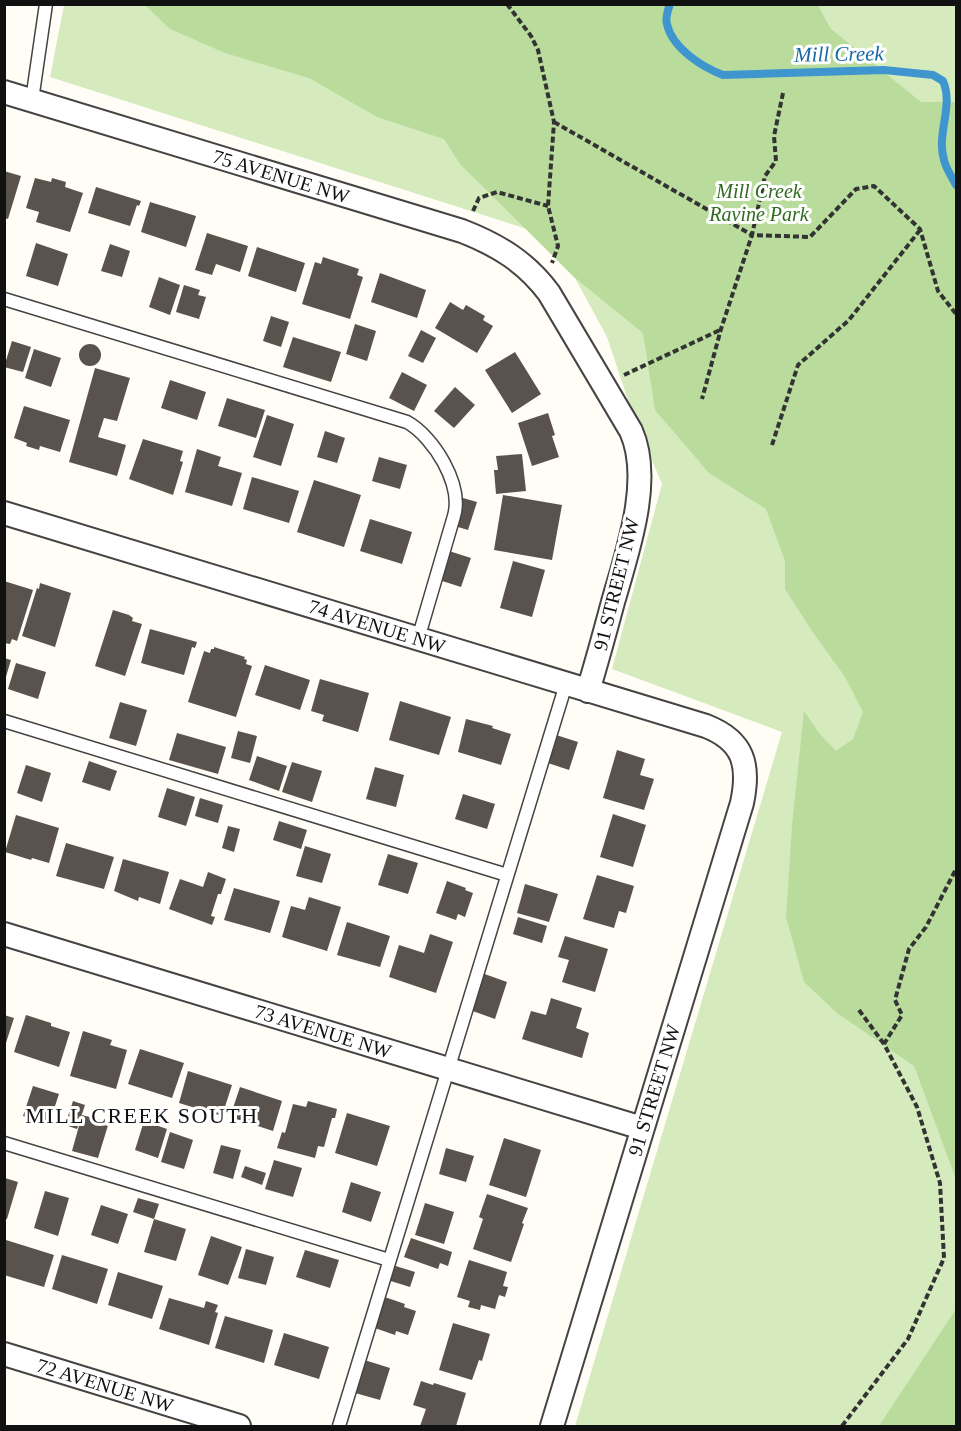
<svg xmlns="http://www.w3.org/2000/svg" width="961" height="1431" font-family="'Times New Roman',serif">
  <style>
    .green { fill: #d5ebbd }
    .forest { fill: #b9dc9c }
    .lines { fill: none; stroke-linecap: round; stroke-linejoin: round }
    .stream { stroke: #3f96cf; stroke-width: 8 }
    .building { fill: #5a524d }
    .service-casing { stroke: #444; stroke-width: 15 }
    .minor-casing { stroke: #444; stroke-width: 26 }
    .path { stroke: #333; stroke-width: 4; stroke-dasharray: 6 3; stroke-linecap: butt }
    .service { stroke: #fff; stroke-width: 12 }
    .minor { stroke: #fff; stroke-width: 22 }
    .labels { text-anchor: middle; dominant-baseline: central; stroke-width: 6; stroke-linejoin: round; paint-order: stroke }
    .street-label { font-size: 20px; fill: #111; stroke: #fff }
    .park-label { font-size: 20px; font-style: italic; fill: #2f6b1f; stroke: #fff }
    .water-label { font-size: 21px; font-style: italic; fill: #1768a6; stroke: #fff }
    .quarter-label { font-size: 22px; letter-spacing: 1.5px; fill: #111; stroke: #fff }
  </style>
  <rect width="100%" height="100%" fill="#fffdf5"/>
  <path class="green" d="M64,5H956V1426H575L782,732L612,669L662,484L634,418L607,337L575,278L527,229L50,77Z"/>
  <path class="forest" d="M145,5H818L830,28L921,102H956V1179L914,1066L837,1013L804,982L786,917L792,825L804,711L819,733L836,751L853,739L863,712L845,677L812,631L785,589V561L766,509L709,473L655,410L643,333L575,278L460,164L444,139L377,117L309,78L225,53L170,29Z
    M956,1309V1426H879Z"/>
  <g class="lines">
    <path class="stream" d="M670,4C668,10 665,18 667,24C672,48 702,67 723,75L884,70L933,75L943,81C954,106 936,134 944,160C946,169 952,177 956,185"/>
  </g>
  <path class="building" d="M4,171L21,176L8,219L4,218Z
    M35,178L51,182L52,178L66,182L65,187L83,193L70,232L36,222L39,212L26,208Z
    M96,187L141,201L139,206L137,205L130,226L88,213Z
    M150,202L196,216L186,247L141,232Z
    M207,233L248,246L240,272L216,264L212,275L195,270Z
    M36,243L68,254L58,286L26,276Z
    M110,244L130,251L122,277L101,271Z
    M257,247L305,263L296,292L248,276Z
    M323,257L359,269L357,275L363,277L350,319L302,304L315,262L321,264Z
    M380,273L426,290L417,318L371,302Z
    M159,277L180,285L170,315L149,307Z
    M184,285L200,290L198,295L206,297L199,319L176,312Z
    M450,302L463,310L466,305L485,316L483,320L493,326L477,353L435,328Z
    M271,316L289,322L281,347L263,341Z
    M355,324L376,331L367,361L346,354Z
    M421,330L436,338L423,363L408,356Z
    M293,337L341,352L331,382L283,367Z
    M12,341L31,347L23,372L4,367Z
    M79 355a11 11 0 1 1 22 0a11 11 0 1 1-22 0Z
    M34,349L61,358L51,387L25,378Z
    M515,352L541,394L512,413L485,370Z
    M95,368L130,378L117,421L104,418L98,437L126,445L117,476L69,462Z
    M402,372L427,385L414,411L389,398Z
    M170,380L206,392L197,420L161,408Z
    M455,387L475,405L454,428L434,411Z
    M227,398L265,410L256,438L218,426Z
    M24,406L70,420L60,452L40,446L39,450L26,446L27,443L14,438Z
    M548,413L555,435L552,436L559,457L532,466L518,423Z
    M267,415L294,424L281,466L253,457Z
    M325,431L345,438L337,463L317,457Z
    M143,439L183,451L180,461L183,462L173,495L129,479Z
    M197,449L221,457L218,466L242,473L232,506L185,492Z
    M522,454L526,491L496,494L494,470H498L496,456Z
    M379,457L407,465L400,489L372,481Z
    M252,477L299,491L289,523L243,509Z
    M314,480L361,495L344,547L297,532Z
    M503,495L562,505L552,560L494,550Z
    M456,496L477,502L468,530L448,524Z
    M370,519L412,532L402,564L360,551Z
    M449,551L471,558L461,587L439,580Z
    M513,561L545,570L532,617L500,608Z
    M4,581L33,590L17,641L12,639L10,644L4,643Z
    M40,583L71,593L55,647L22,636L37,588L39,589Z
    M113,610L129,615L133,618L132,621L142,624L125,676L95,666Z
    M150,629L197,642L195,648L192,647L184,675L141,663Z
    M214,647L245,657L244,659L247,660L246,664L252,666L236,717L188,702L204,651L210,653L211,649H214Z
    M4,658L11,660L5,680H4Z
    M16,663L46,672L38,699L8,689Z
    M265,665L310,680L300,710L255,695Z
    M320,679L369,693L358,732L322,721L324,715L311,711Z
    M400,701L451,717L439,755L389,740Z
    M120,702L147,710L136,746L109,738Z
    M466,719L493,726L492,728L511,734L501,765L458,752Z
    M238,731L257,736L250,763L231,758Z
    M177,733L226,747L218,774L169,760Z
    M553,734L578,742L569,770L545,762Z
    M617,750L645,759L640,775L654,779L644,810L603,798Z
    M257,756L287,766L279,791L249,780Z
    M89,761L117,771L110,791L82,782Z
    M292,762L322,771L312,802L282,792Z
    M26,765L51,773L42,802L17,793Z
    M375,767L404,775L396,807L366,799Z
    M167,788L195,797L186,826L158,817Z
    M463,794L495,804L487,829L455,819Z
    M200,798L223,805L218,823L195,816Z
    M613,814L646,825L633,867L600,857Z
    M16,815L59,828L49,863L32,858L31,860L5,852Z
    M279,821L307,830L301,849L273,840Z
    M228,826L240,829L234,852L222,848Z
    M66,843L114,857L104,889L56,876Z
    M305,846L331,854L322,883L296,876Z
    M388,854L418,863L408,894L378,885Z
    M123,859L169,872L160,904L139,897L138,901L114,891Z
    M208,872L226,879L221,894H218L211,916L215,917L212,925L169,909L180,879L203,887Z
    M597,875L634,886L626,913L619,911L614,928L583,919Z
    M447,881L466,888L465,890L473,893L465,917L458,914L456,920L436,913Z
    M525,884L558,894L549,922L517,913Z
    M234,888L280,901L270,933L224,920Z
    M309,897L341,907L327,951L282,937L291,906L305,910Z
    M518,917L547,926L542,943L513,934Z
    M347,922L390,936L380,967L337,955Z
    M430,934L453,942L436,993L389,977L399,945L424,953Z
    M565,936L608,949L595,992L562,982L569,960L558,957Z
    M479,972L507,982L495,1019L467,1009Z
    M551,998L582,1008L576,1028L589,1033L582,1058L522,1039L531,1011L546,1015Z
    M4,1015L14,1018L5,1046H4Z
    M26,1015L51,1023V1026L70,1032L59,1067L14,1052Z
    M83,1031L112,1040L110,1045L127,1050L116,1089L70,1076Z
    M140,1049L184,1063L172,1098L128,1084Z
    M188,1071L232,1085L222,1116L179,1103Z
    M33,1086L59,1094L49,1124L23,1116Z
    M240,1087L282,1101L273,1131L230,1117Z
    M73,1101L85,1105L77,1129L65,1125Z
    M308,1101L337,1109L335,1118H332L324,1147L318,1146L315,1158L277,1148L282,1132L285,1133L293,1104L306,1107Z
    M347,1113L390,1126L377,1166L335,1153Z
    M82,1115L109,1122L98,1158L72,1151Z
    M144,1121L167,1129L158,1158L135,1150Z
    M170,1132L193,1140L184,1169L161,1162Z
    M504,1138L541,1150L526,1197L489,1185Z
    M221,1145L241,1150L233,1179L213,1173Z
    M446,1148L474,1156L466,1182L439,1174Z
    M274,1160L302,1168L293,1197L265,1189Z
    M245,1166L266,1173L262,1185L241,1177Z
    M5,1178L18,1182L7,1219H5Z
    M351,1182L381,1192L371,1222L342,1212Z
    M45,1191L69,1198L58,1236L34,1228Z
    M487,1194L528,1208L522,1223L524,1224L511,1262L473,1249L483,1219L479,1217Z
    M138,1198L159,1204L154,1219L133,1212Z
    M425,1203L454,1212L444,1244L415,1235Z
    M101,1205L128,1214L118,1244L91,1235Z
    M154,1219L186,1229L176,1261L144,1252Z
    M211,1236L242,1247L228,1285L198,1275Z
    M411,1238L452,1252L448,1266L440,1263L438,1269L404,1257Z
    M6,1240L54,1255L44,1287L4,1275V1246Z
    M246,1249L274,1257L266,1285L238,1278Z
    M305,1250L339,1260L330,1288L296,1277Z
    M62,1255L108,1269L97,1304L52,1289Z
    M469,1260L507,1272L503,1286L508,1287L505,1297L499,1295L495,1309L481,1305L480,1310L468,1307L470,1301L457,1297Z
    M386,1263L415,1272L410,1287L381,1278Z
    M118,1272L163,1286L152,1319L108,1305Z
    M379,1295L405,1304L404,1307L416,1311L408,1335L396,1331L395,1335L369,1326Z
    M169,1298L204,1308L206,1301L218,1305L215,1312L218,1313L209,1345L159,1329Z
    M225,1316L273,1330L264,1363L215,1348Z
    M453,1323L490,1334L482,1361L479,1360L472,1380L439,1370Z
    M284,1333L329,1347L319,1379L274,1365Z
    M358,1358L390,1368L380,1400L348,1391Z
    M421,1381L433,1385L434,1383L466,1393L456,1426H420L426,1409L413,1405Z"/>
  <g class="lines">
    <defs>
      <path id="service" d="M32,100L46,4
        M4,299L407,422C434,437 463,485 454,516L418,639
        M4,721L507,875
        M4,1143L389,1260
        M339,1426L566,684"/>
      <path id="minor" d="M4,92L462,231C498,245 526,262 549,293L631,431C653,480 627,553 613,602C605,632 597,661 588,691
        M4,513L706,726C744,741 750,765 742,803L552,1426
        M4,934L642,1128
        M4,1354L239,1426"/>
    </defs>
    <use href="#service" class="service-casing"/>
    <use href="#minor" class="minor-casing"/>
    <path class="path" d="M507,4L531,36L538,50L554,122L548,206L558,246L552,263
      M783,93L774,136L776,161L765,176L752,235L810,237L856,189L874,186L920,229L938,291L956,314
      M554,122L752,235L721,329L702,399
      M473,211L479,198L497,192L548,206
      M624,375L720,330
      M772,445L798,365L849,320L920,230
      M859,1010L884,1044
      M842,1426L908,1339L944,1258L940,1183L917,1107L884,1044L902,1015L895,1000L909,949L926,927L956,869"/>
    <use href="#service" class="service"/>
    <use href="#minor" class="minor"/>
  </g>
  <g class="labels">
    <g class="street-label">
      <text transform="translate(281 176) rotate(17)">75 AVENUE NW</text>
      <text transform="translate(616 584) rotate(-76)">91 STREET NW</text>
      <text transform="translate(377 626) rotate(17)">74 AVENUE NW</text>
      <text transform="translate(323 1031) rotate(17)">73 AVENUE NW</text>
      <text transform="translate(654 1090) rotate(-73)">91 STREET NW</text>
      <text transform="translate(105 1385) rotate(17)">72 AVENUE NW</text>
    </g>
    <g class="park-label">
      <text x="759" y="191">Mill Creek<tspan x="759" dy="23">Ravine Park</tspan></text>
    </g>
    <g class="water-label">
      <text transform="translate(839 54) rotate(-1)">Mill Creek</text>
    </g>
    <g class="quarter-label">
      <text x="142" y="1115">MILL CREEK SOUTH</text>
    </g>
  </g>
  <rect width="961" height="1431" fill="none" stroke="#111111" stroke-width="12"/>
</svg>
